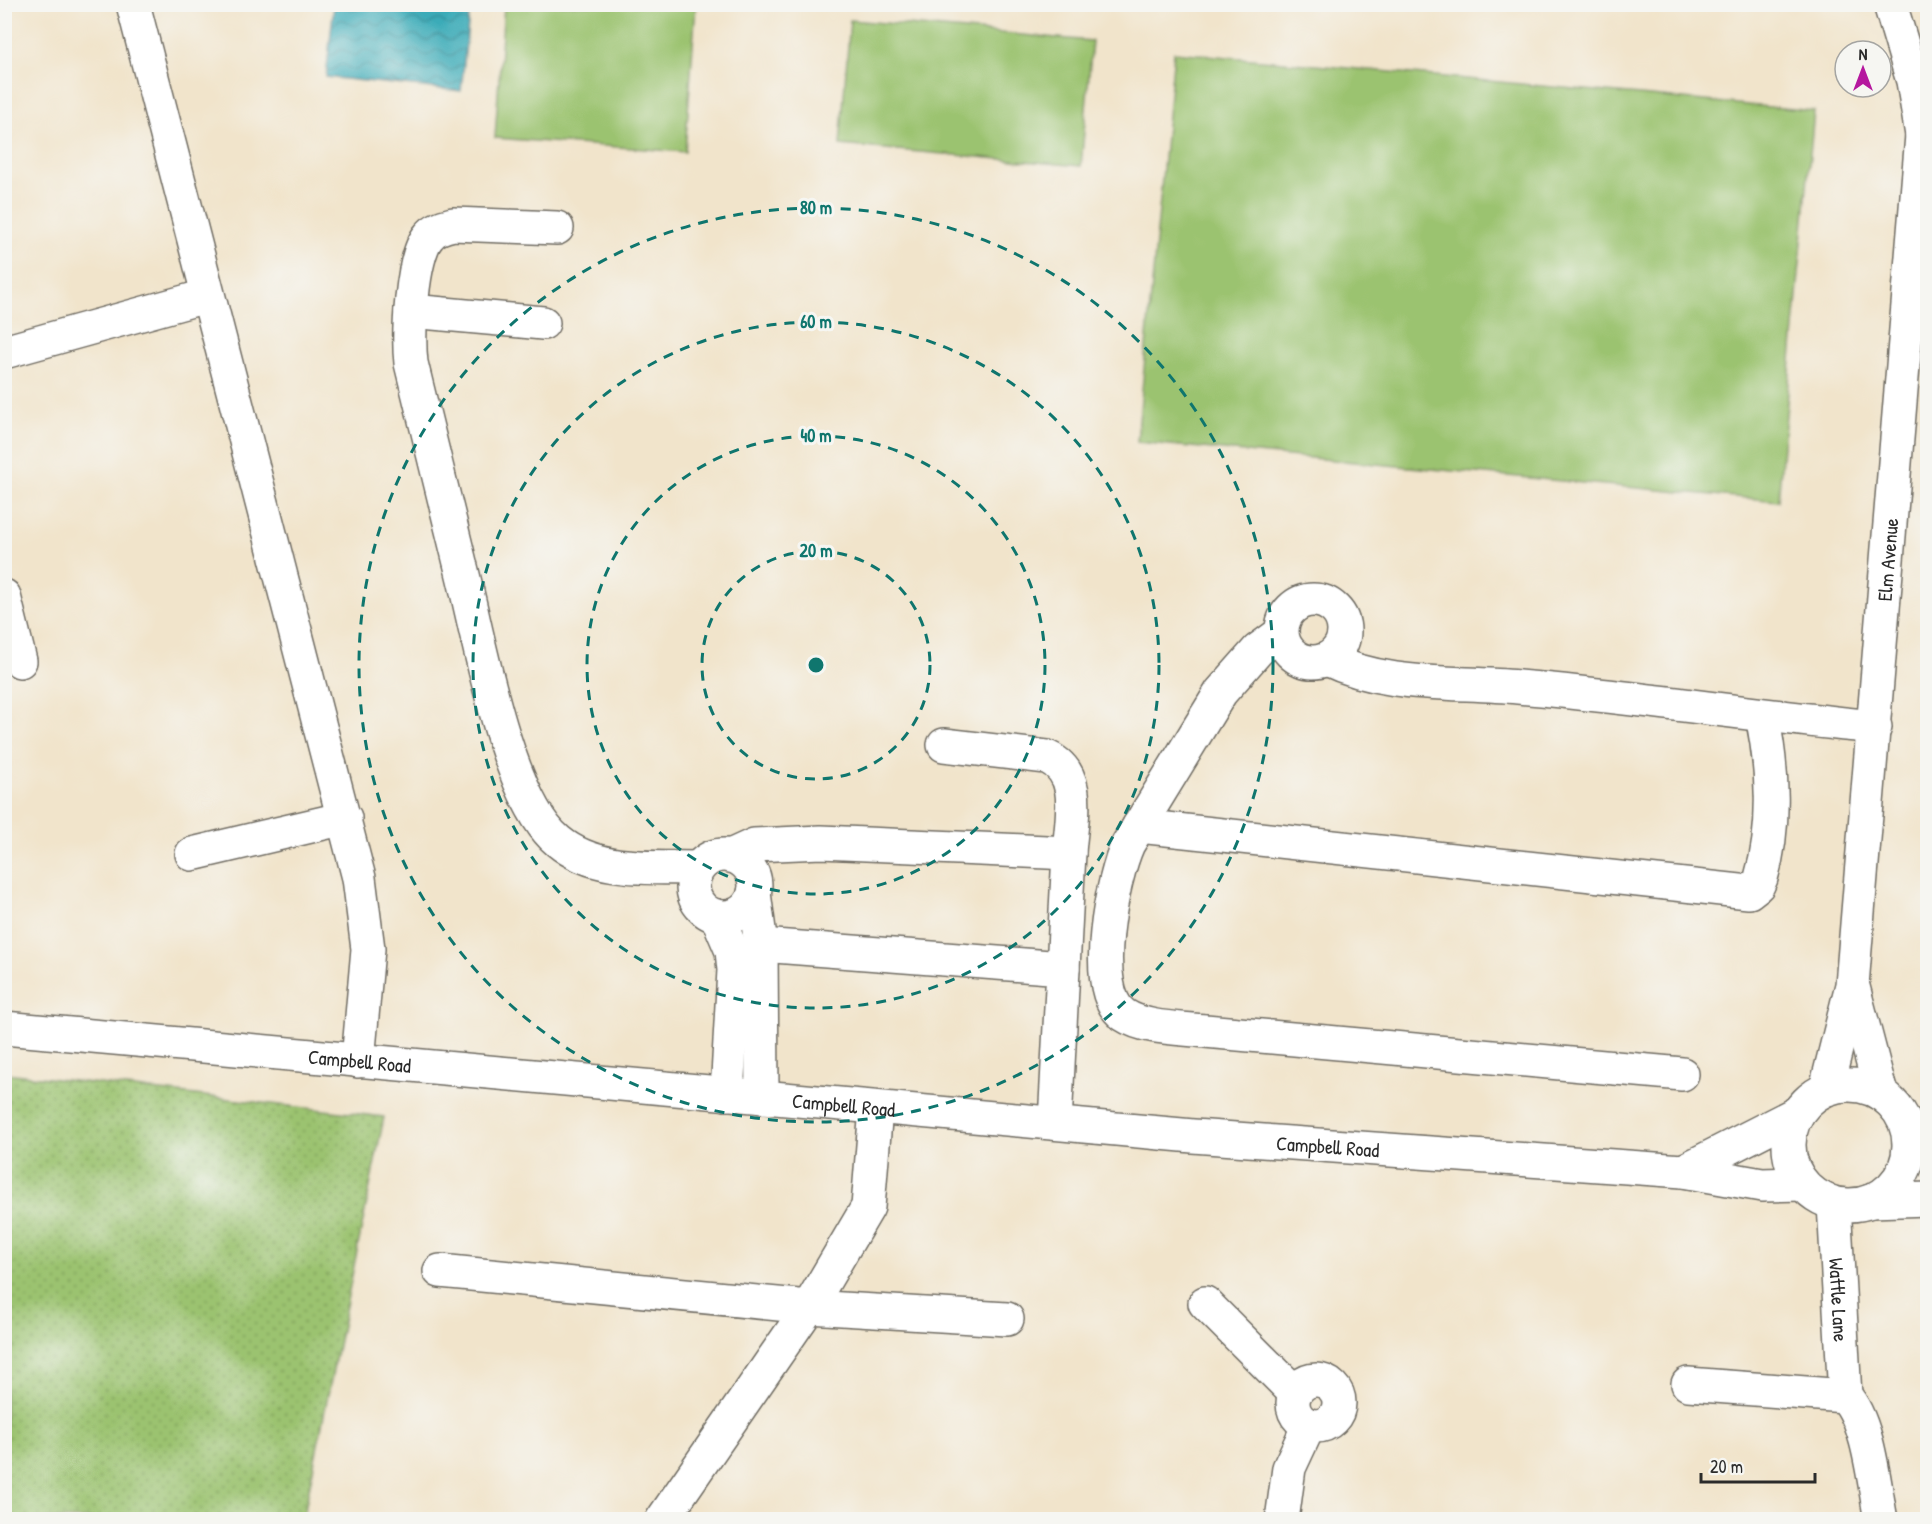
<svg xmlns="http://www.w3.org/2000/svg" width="1932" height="1524" font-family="'Patrick Hand',sans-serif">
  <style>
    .grass { fill: url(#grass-dots); stroke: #63774d; stroke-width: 1.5 }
    .pitch { fill: #9bc36f; stroke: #63774d; stroke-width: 1.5 }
    .water { fill: url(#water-waves); stroke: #336b72; stroke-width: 1.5 }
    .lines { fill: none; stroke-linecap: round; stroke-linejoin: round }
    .minor-casing { stroke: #706c63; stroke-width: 36 }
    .minor { stroke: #fff; stroke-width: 33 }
    .ring { fill: none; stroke: #0f766e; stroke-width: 3; stroke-dasharray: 10 8 }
    .labels { text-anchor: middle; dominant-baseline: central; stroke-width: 6; stroke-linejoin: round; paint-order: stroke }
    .street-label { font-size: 20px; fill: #2b2b2b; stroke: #f6f6f2 }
    .centre { fill: #0f766e; stroke: #f6f6f2; stroke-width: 3 }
    .ring-label { font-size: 18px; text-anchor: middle; font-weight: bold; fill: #0f766e; stroke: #f6f6f2; stroke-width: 6; stroke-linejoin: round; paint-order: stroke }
  </style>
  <defs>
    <pattern id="grass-dots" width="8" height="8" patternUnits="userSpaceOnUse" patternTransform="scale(1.5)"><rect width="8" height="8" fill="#9bc36f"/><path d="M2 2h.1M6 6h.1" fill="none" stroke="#7f9f5b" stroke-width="1.8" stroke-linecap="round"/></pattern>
    <pattern id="water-waves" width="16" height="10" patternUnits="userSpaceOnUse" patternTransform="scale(1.5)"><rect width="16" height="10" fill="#3babb8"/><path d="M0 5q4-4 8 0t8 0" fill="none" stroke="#328b96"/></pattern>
  </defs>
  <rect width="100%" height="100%" fill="#f6f6f2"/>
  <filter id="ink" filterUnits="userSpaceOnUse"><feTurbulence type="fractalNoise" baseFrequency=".0167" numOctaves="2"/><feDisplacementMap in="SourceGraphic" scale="12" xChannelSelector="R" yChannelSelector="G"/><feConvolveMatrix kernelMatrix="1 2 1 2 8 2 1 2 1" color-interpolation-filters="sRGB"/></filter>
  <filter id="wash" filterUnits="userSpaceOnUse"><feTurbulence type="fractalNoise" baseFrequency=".008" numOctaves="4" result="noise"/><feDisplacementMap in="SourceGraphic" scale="24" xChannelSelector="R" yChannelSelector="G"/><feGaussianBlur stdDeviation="1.35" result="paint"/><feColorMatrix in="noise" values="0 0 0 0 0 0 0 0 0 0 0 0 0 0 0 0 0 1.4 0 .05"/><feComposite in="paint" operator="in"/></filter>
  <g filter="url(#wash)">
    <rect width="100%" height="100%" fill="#f1e4cb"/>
    <path class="grass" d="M5,1073L384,1117L303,1519H5Z"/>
    <path class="pitch" d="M504,5H696L685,152L495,138Z
      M850,20L1092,41L1081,166L840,145Z
      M1174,52L1814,111L1778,501L1137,442Z"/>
    <path class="water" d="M334,5H470L461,91L326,77Z"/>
  </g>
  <g filter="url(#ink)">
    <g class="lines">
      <defs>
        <g id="minor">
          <path d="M133,4L359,878L368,949L358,1061"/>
          <path d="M1890,4L1913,81L1922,135"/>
          <path d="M557,228L453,224C445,226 435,228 429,236C411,255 408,337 411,363C428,434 446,504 463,575C479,640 507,799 558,841C596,873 652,867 698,868"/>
          <path d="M411,311L543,323"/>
          <path d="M4,352L206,296"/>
          <path d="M4,596L20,661"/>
          <circle cx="1313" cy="631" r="31"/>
          <path d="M1281,633L1258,650L1221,692L1128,844C1113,877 1088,991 1124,1015C1145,1029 1180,1028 1205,1031L1682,1074"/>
          <path d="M1327,659C1386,688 1454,681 1518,687C1638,697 1756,716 1875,727"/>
          <path d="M944,745L1047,757C1084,774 1071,819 1069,853"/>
          <path d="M1139,826L1749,892L1758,885L1761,878C1776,828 1773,767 1762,716"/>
          <path d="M192,854L345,818"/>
          <circle cx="724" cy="886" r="31"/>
          <path d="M730,856L754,845L821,842L1069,853L1055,1123"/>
          <path d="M754,893L761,945L762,1097"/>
          <path d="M717,916L732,951L734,970L727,1094"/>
          <path d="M761,945L1063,968"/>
          <path d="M1853,987L1881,1094"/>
          <path id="s1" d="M4,1028L1193,1136L1683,1171L1762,1185L1802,1184"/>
          <circle cx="1849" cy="1145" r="60"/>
          <path id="s2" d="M1826,1089L1852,985L1922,135L1928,114"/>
          <path d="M1683,1171L1797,1113"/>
          <path d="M1871,1201L1928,1199"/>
          <path id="s3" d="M1834,1204L1845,1396"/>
          <path d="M440,1271L809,1307L1007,1319"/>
          <path d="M1205,1303L1294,1392"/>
          <circle cx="1316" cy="1403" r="23"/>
          <path d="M1688,1384L1845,1396C1869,1422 1874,1484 1881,1520"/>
          <path d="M662,1520L809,1307L868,1207L876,1108"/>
          <path d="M1282,1520L1289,1468L1309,1425"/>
        </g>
      </defs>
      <use href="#minor" class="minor-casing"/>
      <use href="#minor" class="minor"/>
    </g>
  </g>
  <g class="ring">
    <circle cx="816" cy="665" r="114"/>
    <circle cx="816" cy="665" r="229"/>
    <circle cx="816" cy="665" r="343"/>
    <circle cx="816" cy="665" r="457"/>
  </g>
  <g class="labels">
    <g class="street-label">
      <text stroke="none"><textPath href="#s2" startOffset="534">Elm Avenue</textPath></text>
      <text stroke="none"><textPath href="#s1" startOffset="357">Campbell Road</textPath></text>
      <text stroke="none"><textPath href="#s1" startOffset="843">Campbell Road</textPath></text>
      <text stroke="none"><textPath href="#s1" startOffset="1329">Campbell Road</textPath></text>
      <text stroke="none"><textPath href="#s3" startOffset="96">Wattle Lane</textPath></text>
    </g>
  </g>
  <circle cx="816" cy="665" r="9" class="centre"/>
  <g class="ring-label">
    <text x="816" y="214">80 m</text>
    <text x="816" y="328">60 m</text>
    <text x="816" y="442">40 m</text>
    <text x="816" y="557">20 m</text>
  </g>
  <rect width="1932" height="1524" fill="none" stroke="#f6f6f2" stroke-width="24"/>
  <g transform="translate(1863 69)"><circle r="28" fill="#f6f6f2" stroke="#a5a5a2" stroke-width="1.5"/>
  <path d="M0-4.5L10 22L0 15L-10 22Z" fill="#b5179e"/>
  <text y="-9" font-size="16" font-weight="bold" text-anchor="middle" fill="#2b2b2b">N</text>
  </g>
  <path d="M1701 1473v9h114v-9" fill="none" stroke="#2b2b2b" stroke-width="3"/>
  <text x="1710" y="1473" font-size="18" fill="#2b2b2b" stroke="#f6f6f2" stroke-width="4.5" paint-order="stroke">20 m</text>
</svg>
